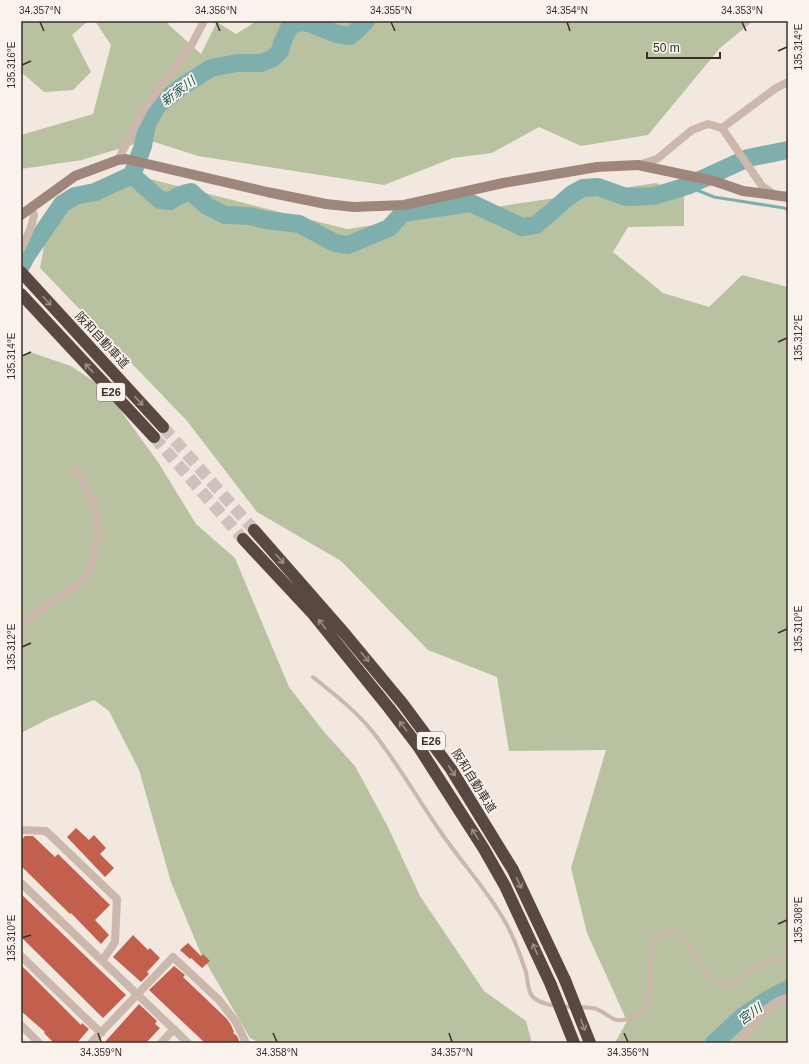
<svg xmlns="http://www.w3.org/2000/svg" width="809" height="1064" font-family="Helvetica,'Noto Sans JP',sans-serif">
  <style>
    .green { fill: #b9c2a0 }
    .lines { fill: none; stroke-linecap: round; stroke-linejoin: round }
    .stream { stroke: #7fafad; stroke-width: 3 }
    .river { stroke: #7fafad; stroke-width: 18 }
    .building { fill: #c35f4d }
    .highway-tunnel { stroke: #cec3bc; stroke-width: 12; stroke-dasharray: 12 6; stroke-linecap: butt }
    .lane { stroke: #cbb7ab; stroke-width: 4 }
    .street { stroke: #cbb7ab; stroke-width: 8 }
    .secondary { stroke: #9f867d; stroke-width: 10 }
    .highway { stroke: #594742; stroke-width: 12 }
    .highway-bridge { stroke: #594742; stroke-width: 12 }
    .oneway { stroke: #998b86 }
    .ticks { fill: none; stroke: #392e2a; stroke-width: 1.5 }
    .labels { text-anchor: middle; dominant-baseline: central; stroke-width: 3.5; stroke-linejoin: round; paint-order: stroke }
    .shield { fill: #faf2ec; stroke: #736964; stroke-width: 1 }
    .shield-label { font-size: 11px; font-weight: bold; fill: #392e2a }
    .street-label { font-size: 12px; fill: #392e2a; stroke: #faf2ec }
    .water-label { font-size: 13px; font-style: italic; fill: #205a58; stroke: #faf2ec }
    .neatline { fill: none; stroke: #392e2a; stroke-width: 1.5 }
    .ticks-label { font-size: 10px; text-anchor: middle; fill: #392e2a }
  </style>
  <rect width="100%" height="100%" fill="#f3e8e0"/>
  <path class="green" d="M21,21H88L72,35L91,72L73,90L44,92L21,72Z
    M95,21H170L168,24L201,54L217,22L236,34L257,21H753L720,48L648,135L581,146L539,127L492,153L453,158L384,185L198,156L148,140L82,160L21,169V135L93,114L111,45Z
    M134,175L347,229L656,183L684,195V226L628,227L613,252L663,293L709,307L742,275L788,287V1043H615L627,1021L587,933L571,868L606,750L509,751L497,677L428,650L341,561L257,512L187,421L40,268L49,218Z
    M30,352L71,366L105,389L158,462L196,524L235,558L289,687L325,733L355,766L388,827L420,896L484,991L526,1021L532,1043H260L250,1038L201,954L171,882L139,770L109,711L94,700L50,718L21,733V358Z"/>
  <g class="lines">
    <path class="stream" d="M687,186L714,197L784,208L788,210"/>
    <path class="river" d="M132,175L160,200L170,201L180,195L191,192L207,206L225,215L250,216L266,220L299,224L335,243L348,245L389,228L403,213L471,203L522,227L536,225L572,194L583,188L598,187L626,197L654,196L687,186L748,158L788,150
      M21,266L27,255L62,204L75,196L95,192L132,175L143,146L147,124L158,105L181,87L211,68L237,63H261L273,58L280,51L282,43L290,26L299,22L309,23L337,34L350,36L357,30L366,21
      M714,1043L742,1017L767,1000L788,989"/>
  </g>
  <path class="building" d="M76,828L89,840L94,835L106,848L100,854L114,868L105,877L67,837Z
    M25,836H33L55,857L58,854L110,905L95,920L109,935L101,944L71,913L70,914L21,866V840Z
    M21,894L126,995L103,1018L21,937Z
    M133,935L148,950L150,948L160,958L147,972L149,974L141,982L113,957Z
    M188,943L201,956L203,954L210,961L202,968L191,958L190,959L180,950Z
    M21,965L81,1025L82,1023L89,1029L77,1043H54L44,1033L45,1032L21,1011Z
    M174,966L185,975L183,977L227,1019L231,1025L234,1032L233,1033L237,1036L240,1043H205L149,990Z
    M139,1004L157,1021L155,1024L160,1028L146,1043H104Z"/>
  <g class="lines">
    <path class="highway-tunnel" d="M163,427L254,530
      M154,437L243,539"/>
    <path class="lane" d="M313,677C334,694 355,710 372,731C397,762 417,798 440,831C460,861 486,888 504,920C514,936 520,955 526,972C528,980 527,991 533,997C545,1009 576,1006 592,1008C604,1009 610,1022 623,1020C677,1011 626,939 670,931C688,928 699,972 712,981C727,992 748,969 762,964C770,960 779,958 788,957"/>
    <path class="street" d="M722,128L776,88L788,82
      M118,160L144,109L192,44L204,21
      M638,165L657,159L692,130L708,124L722,128L762,186L775,195
      M21,249C27,238 32,227 34,215L31,209
      M21,625L84,579L91,568L99,532L96,514L92,499L75,470
      M21,830L46,831L117,899L115,942L102,961
      M21,883L188,1043
      M21,956L101,1033
      M21,1025L39,1043
      M91,1043L173,957L219,1000L236,1022L246,1043
      M161,1043L174,1029
      M738,1043L765,1010L776,1002L788,997"/>
    <path class="secondary" d="M21,215L75,176L118,160L126,159L267,192L326,204L354,207L404,205L503,183L597,167L638,165L714,181L743,191L788,197"/>
    <path class="highway" d="M21,272L163,427
      M21,294L154,437
      M254,530L345,634L403,704L451,769L513,870L565,980
      M243,539L313,614L389,708L418,746L484,849L505,886L551,985"/>
    <path class="highway-bridge" d="M565,980L590,1043
      M551,985L574,1043"/>
  </g>
  <defs><path id="oneway-shaft" d="M-6 0H5M1.5-3L5.5 0L1.5 3" fill="none" stroke-width="1.6" stroke-linecap="round" stroke-linejoin="round"/></defs>
  <g class="oneway">
    <use href="#oneway-shaft" transform="translate(47 301) rotate(48)"/>
    <use href="#oneway-shaft" transform="translate(89 368) rotate(-133)"/>
    <use href="#oneway-shaft" transform="translate(139 401) rotate(47)"/>
    <use href="#oneway-shaft" transform="translate(280 559) rotate(49)"/>
    <use href="#oneway-shaft" transform="translate(322 624) rotate(-129)"/>
    <use href="#oneway-shaft" transform="translate(365 657) rotate(50)"/>
    <use href="#oneway-shaft" transform="translate(403 726) rotate(-127)"/>
    <use href="#oneway-shaft" transform="translate(452 771) rotate(57)"/>
    <use href="#oneway-shaft" transform="translate(475 834) rotate(-122)"/>
    <use href="#oneway-shaft" transform="translate(519 883) rotate(64)"/>
    <use href="#oneway-shaft" transform="translate(535 949) rotate(-114)"/>
    <use href="#oneway-shaft" transform="translate(583 1025) rotate(69)"/>
  </g>
  <path class="ticks" d="M40,22L44,31M216,22L220,31M391,22L395,31M567,22L570,31M742,22L746,31M778,51L787,47M22,65L31,61M778,342L787,338M22,356L31,352M778,633L787,629M22,647L31,643M778,924L787,920M22,938L31,935M98,1033L101,1042M273,1033L277,1042M449,1033L452,1042M624,1033L628,1042"/>
  <g class="labels">
    <g class="shield">
      <rect x="97" y="383" width="28" height="18" rx="3"/>
      <rect x="417" y="732" width="28" height="18" rx="3"/>
    </g>
    <g class="shield-label">
      <text x="111" y="392">E26</text>
      <text x="431" y="741">E26</text>
    </g>
    <g class="street-label">
      <text transform="translate(102 340) rotate(47)">阪和自動車道</text>
      <text transform="translate(474 781) rotate(58)">阪和自動車道</text>
    </g>
    <g class="water-label">
      <text transform="translate(178 91) rotate(-37)">新家川</text>
      <text transform="translate(750 1014) rotate(-35)">宮川</text>
    </g>
  </g>
  <rect width="809" height="1064" fill="none" stroke="#faf2ec" stroke-width="44"/>
  <path d="M647 52v6h73v-6" fill="none" stroke="#392e2a" stroke-width="2"/>
  <text x="653" y="52" font-size="12" fill="#392e2a" stroke="#faf2ec" stroke-width="3" paint-order="stroke">50 m</text>
  <rect x="22" y="22" width="765" height="1020" class="neatline"/>
  <g class="ticks-label">
    <text x="40" y="14">34.357°N</text>
    <text x="216" y="14">34.356°N</text>
    <text x="391" y="14">34.355°N</text>
    <text x="567" y="14">34.354°N</text>
    <text x="742" y="14">34.353°N</text>
    <text transform="translate(798 47) rotate(-90)" y="4">135.314°E</text>
    <text transform="translate(11 65) rotate(-90)" y="4">135.316°E</text>
    <text transform="translate(798 338) rotate(-90)" y="4">135.312°E</text>
    <text transform="translate(11 356) rotate(-90)" y="4">135.314°E</text>
    <text transform="translate(798 629) rotate(-90)" y="4">135.310°E</text>
    <text transform="translate(11 647) rotate(-90)" y="4">135.312°E</text>
    <text transform="translate(798 920) rotate(-90)" y="4">135.308°E</text>
    <text transform="translate(11 938) rotate(-90)" y="4">135.310°E</text>
    <text x="101" y="1056">34.359°N</text>
    <text x="277" y="1056">34.358°N</text>
    <text x="452" y="1056">34.357°N</text>
    <text x="628" y="1056">34.356°N</text>
  </g>
</svg>
